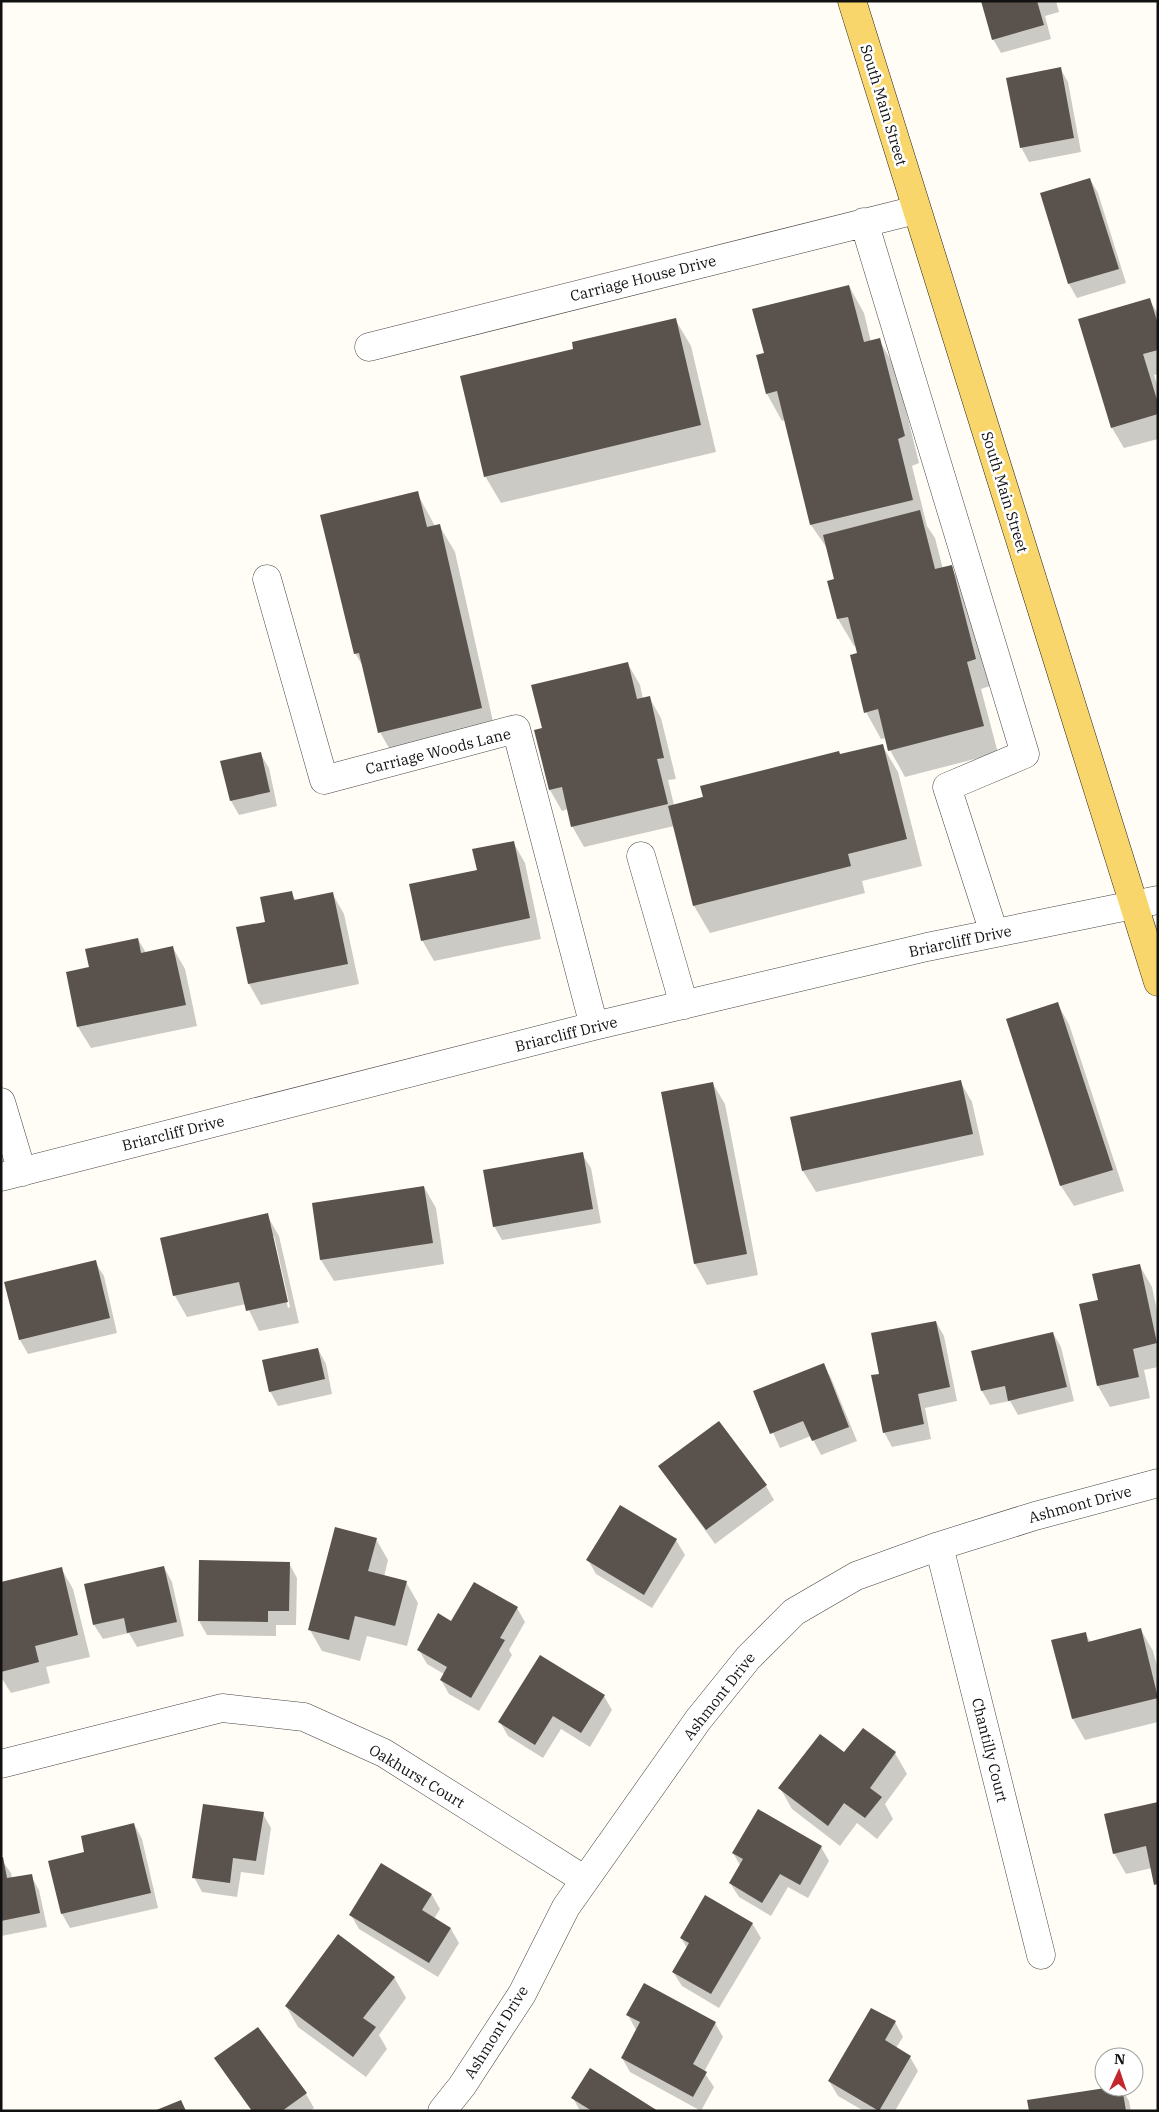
<svg xmlns="http://www.w3.org/2000/svg" width="1159" height="2112" font-family="'IBM Plex Serif',serif">
  <style>
    .shadow { fill: #0003; fill-rule: evenodd }
    .building { fill: #5a524d }
    .lines { fill: none; stroke-linecap: round; stroke-linejoin: round }
    .minor-casing { stroke: #444; stroke-width: 29 }
    .major-casing { stroke: #222; stroke-width: 29 }
    .minor { stroke: #fff; stroke-width: 28 }
    .major { stroke: #f9d66b; stroke-width: 28 }
    .labels { text-anchor: middle; dominant-baseline: central; stroke-width: 5; stroke-linejoin: round; paint-order: stroke }
    .street-label { font-size: 15px; fill: #111; stroke: #fff }
  </style>
  <rect width="100%" height="100%" fill="#fffdf5"/>
  <path class="shadow" d="M983,1H1056L1059,12L1045,16L1051,39L1001,53L993,39Z
    M1060,68L1068,82L1081,152L1029,162L1021,147Z
    M1090,179L1098,193L1126,283L1077,298L1069,284Z
    M849,286L864,313L871,342L879,340L895,367L919,463L912,466L927,526L935,538L943,569L951,567L966,593L990,686L981,689L998,753L905,777L890,750L886,738L881,739L866,712L857,645L854,646L838,619L828,582L836,580L829,551L811,525L785,420L782,421L767,394L758,356L765,354Z
    M1149,299L1158,314V374L1154,375L1158,387V439L1124,448L1112,428Z
    M675,319L691,346L716,452L501,503L485,476L575,350Z
    M417,493L435,526L439,525L455,552L496,735L395,759L380,732L364,668L355,653Z
    M628,664L640,685L643,699L649,697L661,718L676,779L668,780L674,805L882,745L898,772L922,866L862,881L865,893L710,933L694,906L674,826L584,847L572,826L568,809L562,811L550,790L543,729Z
    M260,753L269,768L277,806L239,815L231,801L222,762Z
    M513,842L525,863L541,939L434,961L422,940L478,871Z
    M291,892L296,901L332,893L344,914L359,984L261,1005L249,984L238,928L267,923Z
    M138,939L146,953L173,948L185,969L197,1026L91,1048L78,1027L90,968Z
    M1057,1003L1069,1024L1124,1191L1074,1206L1061,1186Z
    M960,1081L972,1102L984,1155L816,1192L803,1171L791,1118Z
    M713,1084L725,1104L758,1275L707,1285L695,1264L662,1093Z
    M582,1154L591,1168L601,1223L502,1240L494,1226Z
    M424,1187L436,1208L444,1264L334,1281L321,1260L313,1204Z
    M267,1215L279,1236L299,1323L259,1331L246,1304L187,1317L175,1296L162,1239ZM272,1236H274L290,1307L288,1308Z
    M95,1262L104,1276L117,1333L28,1354L20,1340Z
    M1140,1266L1152,1287L1158,1315V1367L1144,1370L1150,1398L1110,1407L1098,1386L1100,1301Z
    M936,1322L944,1336L957,1401L925,1408L931,1439L892,1447L884,1432L880,1375Z
    M1053,1333L1061,1347L1074,1401L1018,1415L1010,1401L990,1405L982,1391L973,1352Z
    M318,1349L326,1364L332,1394L278,1406L270,1391Z
    M823,1364L831,1378L857,1441L821,1455L811,1436L780,1448L754,1391Z
    M660,1467L766,1486L774,1500L715,1544Z
    M621,1506L676,1540L685,1555L652,1608L596,1574L588,1560Z
    M376,1539L388,1560L384,1577L406,1582L418,1603L407,1646L367,1636L360,1661L322,1651L310,1630Z
    M289,1563L297,1578L296,1625H276V1636L207,1635L199,1621Z
    M164,1567L172,1582L184,1636L137,1647L129,1633L103,1639L94,1625Z
    M61,1568L73,1589L90,1657L46,1667L50,1683L11,1693L1,1677V1583Z
    M517,1608L525,1622L509,1650L512,1655L479,1711L449,1694L441,1680L444,1674L427,1664L419,1650L452,1623Z
    M1141,1630L1153,1651L1158,1670V1722L1085,1740L1073,1719L1085,1633L1091,1643Z
    M604,1696L612,1710L590,1747L561,1729L543,1758L508,1736L500,1722Z
    M895,1753L907,1774L885,1804L893,1819L877,1839L857,1823L840,1846L792,1809L780,1788L844,1754Z
    M1158,1804V1888L1152,1868L1126,1874L1114,1853Z
    M263,1814L271,1828L264,1875L241,1872L237,1897L202,1892L194,1877Z
    M134,1824L142,1839L158,1908L70,1928L62,1914L86,1853Z
    M821,1847L829,1861L808,1898L788,1887L771,1916L739,1897L730,1883L740,1865L733,1853Z
    M1,1859L11,1873L12,1879L31,1876L39,1890L47,1927L1,1936Z
    M382,1864L432,1895L440,1909L434,1919L451,1929L459,1943L438,1977L359,1929L351,1915Z
    M752,1923L761,1938L719,2008L682,1986L673,1972L687,1948L681,1938Z
    M394,1977L406,1998L379,2035L387,2049L366,2077L298,2027L286,2006Z
    M628,2015L715,2023L723,2037L704,2072L714,2087L701,2111L630,2072L622,2058L636,2030Z
    M895,2022L903,2037L896,2048L910,2057L918,2071L895,2111H864L838,2096L829,2081Z
    M258,2028L306,2094L314,2108L310,2111H252L224,2072L216,2058Z
    M1121,2087L1129,2101L1131,2111H1030Z
    M573,2098L656,2111H580Z"/>
  <path class="building" d="M981,1H1037L1044,25L992,40Z
    M1061,67L1074,138L1020,148L1006,78Z
    M1090,178L1119,269L1068,284L1040,193Z
    M849,285L864,342L880,338L905,436L898,439L913,500L810,525L777,391L766,394L756,355L764,353L752,309Z
    M1150,298L1158,324V350L1143,354L1158,403V414L1111,428L1078,319Z
    M676,318L701,425L484,477L460,376L573,349L572,342Z
    M418,491L427,527L440,524L482,708L378,733L359,653L354,654L320,515Z
    M920,510L935,569L952,565L976,659L967,662L984,726L888,751L878,709L864,713L850,655L857,653L848,617L837,619L827,581L834,579L823,535Z
    M628,662L637,699L650,696L664,758L657,759L668,804L571,827L562,787L549,790L534,730L542,728L531,685Z
    M883,744L907,839L848,854L851,866L693,906L668,806L703,797L700,786L839,751L840,754Z
    M261,752L270,792L230,801L220,761Z
    M514,841L530,918L421,941L409,884L477,870L472,849Z
    M292,891L294,900L333,892L348,964L248,984L236,927L265,922L260,897Z
    M138,938L141,953L173,946L186,1005L77,1027L66,972L89,967L85,949Z
    M1058,1002L1113,1170L1060,1186L1006,1019Z
    M961,1080L973,1134L802,1171L790,1117Z
    M713,1082L747,1254L694,1264L661,1092Z
    M583,1152L593,1209L493,1227L483,1170Z
    M424,1186L433,1243L320,1260L312,1203Z
    M268,1213L288,1302L246,1311L239,1282L173,1296L160,1238Z
    M96,1260L110,1318L19,1340L4,1282Z
    M1140,1264L1157,1343L1133,1349L1139,1377L1097,1386L1079,1304L1098,1300L1092,1274Z
    M936,1321L950,1387L918,1394L924,1424L883,1433L871,1375L879,1374L871,1333Z
    M1053,1332L1067,1387L1008,1401L1005,1386L981,1391L971,1351Z
    M318,1348L325,1379L269,1392L262,1360Z
    M824,1363L849,1427L812,1441L803,1421L770,1434L753,1391Z
    M719,1421L767,1485L706,1530L658,1466Z
    M620,1505L677,1539L644,1595L586,1560Z
    M335,1527L377,1538L368,1571L407,1581L395,1626L355,1616L349,1640L308,1630Z
    M199,1560L290,1562L289,1611H268V1622L198,1621Z
    M164,1566L177,1622L127,1633L124,1618L93,1625L84,1584Z
    M62,1567L78,1635L35,1646L39,1662L1,1672V1582Z
    M474,1582L518,1607L500,1638L505,1640L471,1698L440,1680L447,1667L417,1650L438,1613L451,1621Z
    M1141,1628L1158,1698L1072,1719L1051,1640L1086,1632L1088,1642Z
    M540,1655L605,1695L581,1733L553,1716L535,1745L498,1722Z
    M863,1728L896,1752L870,1788L882,1797L865,1818L844,1803L828,1826L778,1788L820,1734L844,1752Z
    M1158,1802V1884L1154,1885L1146,1846L1113,1854L1104,1814Z
    M203,1804L264,1812L256,1861L233,1858L230,1883L192,1878Z
    M758,1809L822,1846L800,1885L780,1874L762,1903L729,1883L743,1859L732,1853Z
    M134,1823L151,1893L61,1914L48,1861L84,1852L81,1836Z
    M3,1857L7,1878L32,1874L40,1913L1,1921V1858Z
    M381,1863L432,1894L422,1910L451,1928L429,1963L349,1915Z
    M705,1895L753,1923L711,1994L672,1972L689,1943L680,1938Z
    M338,1934L395,1977L363,2018L376,2027L353,2057L285,2006Z
    M644,1983L716,2022L693,2064L707,2072L693,2097L621,2058L640,2022L626,2015Z
    M871,2008L896,2021L885,2040L911,2056L879,2111L828,2081Z
    M258,2027L307,2093L282,2111H252L214,2058Z
    M590,2068L658,2111H592L571,2098Z
    M1112,2087H1122L1126,2111H1029L1027,2100Z
    M181,2100L186,2111H154Z"/>
  <g class="lines">
    <defs>
      <path id="minor" d="M864,222L1025,754L947,787L994,933
        M369,347L916,210
        M267,579L324,780L516,729L594,1026
        M641,856L684,1005
        M1,1102L22,1172
        M1,1177L594,1026L927,947L1158,900
        M939,1546L1041,1955
        M1,1764L222,1708L304,1717L384,1753L585,1880
        M442,2111L462,2086L522,1994L566,1907L698,1720L748,1658L794,1612L856,1576L939,1546L1035,1516L1158,1483"/>
      <path id="major" d="M852,1L1158,982"/>
    </defs>
    <use href="#minor" class="minor-casing"/>
    <use href="#major" class="major-casing"/>
    <use href="#minor" class="minor"/>
    <use href="#major" class="major"/>
  </g>
  <g class="labels">
    <g class="street-label">
      <text transform="translate(884 105) rotate(73)">South Main Street</text>
      <text transform="translate(643 278) rotate(-14)">Carriage House Drive</text>
      <text transform="translate(1005 492) rotate(73)">South Main Street</text>
      <text transform="translate(438 751) rotate(-14)">Carriage Woods Lane</text>
      <text transform="translate(960 941) rotate(-12)">Briarcliff Drive</text>
      <text transform="translate(566 1034) rotate(-14)">Briarcliff Drive</text>
      <text transform="translate(173 1133) rotate(-14)">Briarcliff Drive</text>
      <text transform="translate(1080 1504) rotate(-15)">Ashmont Drive</text>
      <text transform="translate(719 1696) rotate(-52)">Ashmont Drive</text>
      <text transform="translate(990 1750) rotate(76)">Chantilly Court</text>
      <text transform="translate(417 1776) rotate(31)">Oakhurst Court</text>
      <text transform="translate(496 2032) rotate(-58)">Ashmont Drive</text>
    </g>
  </g>
  <rect width="1159" height="2112" fill="none" stroke="#111111" stroke-width="5"/>
  <g transform="translate(1119 2072) rotate(3)"><circle r="24" fill="#ffffff" stroke="#a0a0a0"/>
  <path d="M0-4L9 19L0 12L-9 19Z" fill="#c4262e"/>
  <text y="-8" font-size="14" font-weight="bold" text-anchor="middle" fill="#111111">N</text>
  </g>
</svg>
